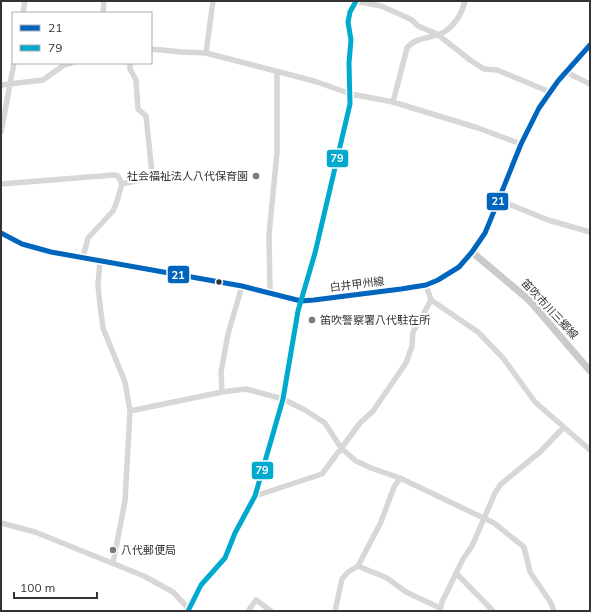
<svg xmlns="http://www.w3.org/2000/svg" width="591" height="612" font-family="Mulish,'Noto Sans JP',sans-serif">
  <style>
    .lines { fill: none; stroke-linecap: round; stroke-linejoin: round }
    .minor { stroke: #d7d7d7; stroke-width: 5.5 }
    .major { stroke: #cacaca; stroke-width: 7 }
    .bus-1-casing { stroke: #fff; stroke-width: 8 }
    .bus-2-casing { stroke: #fff; stroke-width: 8 }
    .bus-1 { stroke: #0065bd; stroke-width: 5 }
    .bus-2 { stroke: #00a9ce; stroke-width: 5 }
    .poi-dot { fill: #7a7a7a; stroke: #fff; stroke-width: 1.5 }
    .bus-dot { fill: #333; stroke: #fff; stroke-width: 1.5 }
    .labels { text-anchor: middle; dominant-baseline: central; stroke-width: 4; stroke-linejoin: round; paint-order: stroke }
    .poi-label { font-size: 11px; fill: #333; stroke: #fff; text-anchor: start }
    .street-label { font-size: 11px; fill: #333; stroke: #fff }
    .line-badge { stroke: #fff; stroke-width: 1.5 }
    .badge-label { font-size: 11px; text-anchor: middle; font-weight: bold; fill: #fff }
  </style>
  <rect width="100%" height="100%" fill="#fff"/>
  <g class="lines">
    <path class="minor" d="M355,1L381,6L406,17L412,20L418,26L437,34L470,60L484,69L497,70L550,92
      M23,13L25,1
      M103,13L104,1
      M151,49L182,52L206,53L314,81L351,94L393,102L478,128L521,144
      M206,53L213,1
      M566,72L590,84
      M1,85L43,80L64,65L71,63
      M393,102L407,48C416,36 433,39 444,32C455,25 462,13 465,1
      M1,132L14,63
      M1,184L114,175L118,176L122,184L117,201L113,211L88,238L83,257
      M122,184L149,178L152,173L146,116L138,109L136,80L130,69V63
      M499,200L548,220L590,232
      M100,260L98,285L100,305L103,328L125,382L130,411L125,501L113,563
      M426,285L431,300L478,332L503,358L535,402L590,450
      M270,292L269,235L277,152V72
      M222,392L221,372L228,334L242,286
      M130,411L222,392L246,389L283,399L305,410L325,423L341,448L356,461L371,468L400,478L494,523L524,547L530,572L551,603L554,611
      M255,496L322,474L360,423L373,411L406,363L412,346L413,332L431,300
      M1,523L35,532L144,576L173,592L189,609
      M358,566L387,578L406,592L440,608
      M456,573L493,611
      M188,611L201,585L225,558L235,533L255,496L283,399L298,311L315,253L350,104L349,63L351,40L348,22L350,12L356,1
      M248,611L256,600L271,611
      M335,611L342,579L348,572L358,566L381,522L394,487L400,478
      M440,611L442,602L463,559L472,546L495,493L501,484L540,452L563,428"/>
    <path class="major" d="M1,233L22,244L51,252L242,286L301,301L314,300L401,289L426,285L438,280L459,267L472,252L485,233L490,221L521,144L539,108L558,81L590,45
      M472,252L529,300L590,371"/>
    <defs>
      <path id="bus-1" d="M1,233L22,244L51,252L242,286L301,301L314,300L401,289L426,285L438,280L459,267L472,252L485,233L490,221L521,144L539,108L558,81L590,45"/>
      <path id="bus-2" d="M188,611L201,585L225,558L235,533L255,496L283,399L298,311L315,253L350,104L349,63L351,40L348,22L350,12L356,1"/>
    </defs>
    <use href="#bus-1" class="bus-1-casing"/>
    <use href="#bus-2" class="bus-2-casing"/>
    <use href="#bus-1" class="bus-1"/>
    <use href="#bus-2" class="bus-2"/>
  </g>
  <g class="poi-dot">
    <circle cx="256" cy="176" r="4"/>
    <circle cx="312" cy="320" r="4"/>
    <circle cx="113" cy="550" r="4"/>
  </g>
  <circle class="bus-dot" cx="219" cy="282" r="3.5"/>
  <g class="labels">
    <g class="poi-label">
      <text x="248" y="176" text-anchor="end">社会福祉法人八代保育園</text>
      <text x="320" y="320">笛吹警察署八代駐在所</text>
      <text x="121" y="550">八代郵便局</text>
    </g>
    <g class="street-label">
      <text transform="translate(357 284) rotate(-7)">白井甲州線</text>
      <text transform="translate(550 309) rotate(47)">笛吹市川三郷線</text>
    </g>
  </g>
  <g class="line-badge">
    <rect x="326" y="149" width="23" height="19" rx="4" fill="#00a9ce"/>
    <rect x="486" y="192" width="23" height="19" rx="4" fill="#0065bd"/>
    <rect x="167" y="265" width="23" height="19" rx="4" fill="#0065bd"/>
    <rect x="251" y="461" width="23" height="19" rx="4" fill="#00a9ce"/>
  </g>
  <g class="badge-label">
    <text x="337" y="162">79</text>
    <text x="498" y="205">21</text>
    <text x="178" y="279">21</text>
    <text x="262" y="474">79</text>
  </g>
  <rect width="591" height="612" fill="none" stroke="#333333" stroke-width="4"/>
  <rect x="12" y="12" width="140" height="52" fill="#ffffff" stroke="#adadad"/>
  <rect x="20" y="25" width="20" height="6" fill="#0065bd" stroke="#adadad"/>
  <text x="48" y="32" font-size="12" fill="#333333">21</text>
  <rect x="20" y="45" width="20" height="6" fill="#00a9ce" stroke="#adadad"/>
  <text x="48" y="52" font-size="12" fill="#333333">79</text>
  <path d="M14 592v6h83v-6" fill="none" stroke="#333333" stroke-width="2"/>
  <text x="20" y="592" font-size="12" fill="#333333" stroke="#ffffff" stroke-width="3" paint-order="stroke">100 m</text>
</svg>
